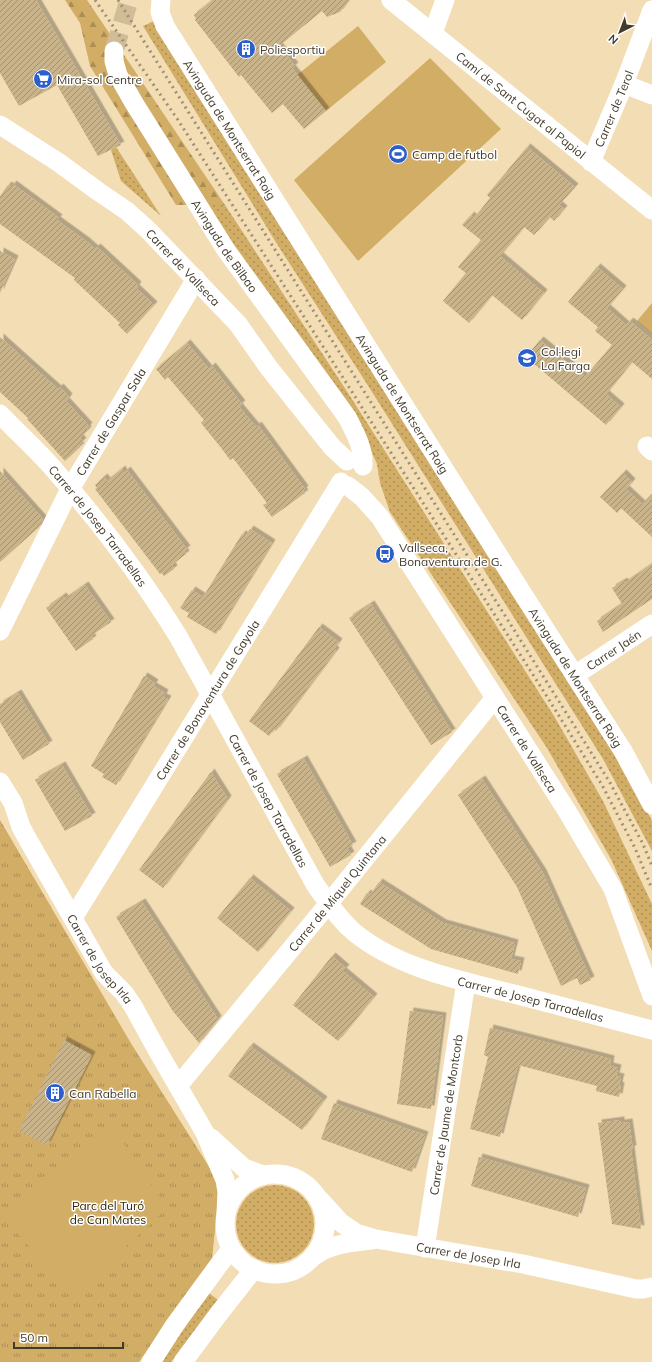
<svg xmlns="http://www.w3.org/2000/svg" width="652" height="1362" font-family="Mulish,sans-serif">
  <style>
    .grass { fill: url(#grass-dots) }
    .forest { fill: url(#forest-firs) }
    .park { fill: url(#park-tufts) }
    .garden { fill: #d2ad66 }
    .building { fill: url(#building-hatch); filter: url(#shadow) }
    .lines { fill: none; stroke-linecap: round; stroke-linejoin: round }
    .minor-tunnel { stroke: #d0bd98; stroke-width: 19; stroke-dasharray: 19 10; stroke-linecap: butt }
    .minor { stroke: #fff; stroke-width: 19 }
    .rail { stroke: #9f9072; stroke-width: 3; stroke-dasharray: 2 4; stroke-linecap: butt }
    .labels { text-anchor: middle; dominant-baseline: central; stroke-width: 3; stroke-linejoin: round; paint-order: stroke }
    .poi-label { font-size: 12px; fill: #433b2a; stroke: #fff; text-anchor: start }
    .street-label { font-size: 12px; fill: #433b2a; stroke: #fff }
    .park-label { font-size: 12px; fill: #362704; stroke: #fff }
  </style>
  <defs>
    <pattern id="grass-dots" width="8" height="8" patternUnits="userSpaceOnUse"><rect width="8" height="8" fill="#d2ad66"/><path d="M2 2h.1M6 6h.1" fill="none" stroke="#ac8e54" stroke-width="1.8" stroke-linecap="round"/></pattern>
    <pattern id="forest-firs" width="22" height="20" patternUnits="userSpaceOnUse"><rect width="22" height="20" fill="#d2ad66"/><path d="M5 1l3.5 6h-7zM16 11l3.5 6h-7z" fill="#ac8e54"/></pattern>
    <pattern id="park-tufts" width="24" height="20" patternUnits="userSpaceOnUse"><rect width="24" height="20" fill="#d2ad66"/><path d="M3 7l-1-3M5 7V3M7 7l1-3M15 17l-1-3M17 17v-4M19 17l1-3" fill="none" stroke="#ac8e54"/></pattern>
    <pattern id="building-hatch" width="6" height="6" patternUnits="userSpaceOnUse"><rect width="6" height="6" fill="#c8b38b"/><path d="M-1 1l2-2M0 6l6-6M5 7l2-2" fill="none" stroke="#a49372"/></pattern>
    <filter id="shadow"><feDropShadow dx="3.5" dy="-3.5" stdDeviation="0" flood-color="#0004"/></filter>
  </defs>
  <rect width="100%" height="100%" fill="#f3ddb4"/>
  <path class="grass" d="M154,21L631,779L652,821V851L603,759L367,384L277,244L143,26Z
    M116,147L161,216L121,181L111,150Z
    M203,205H225L350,396L469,583L554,716L603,801L652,904V951L611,859L547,748L390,512L380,483L377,464L369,446Z
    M236 1224a39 39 0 1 1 78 0a39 39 0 1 1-78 0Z
    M209,1293L218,1300L171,1362H162L189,1321Z"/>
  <path class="forest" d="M65,0H87L225,205H176L90,66L80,23Z"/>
  <path class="park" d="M0,820L132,1045L220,1184L212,1259L139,1362H0Z"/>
  <path class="garden" d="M358,26L386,62L326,111L297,75Z
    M430,58L501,129L358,261L294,180Z
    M652,303V334L637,321Z
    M110,1123L167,1208L74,1296L0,1214L60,1164L64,1168Z"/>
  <path class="building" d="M0,0H36L121,145L98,156L57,85L19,106L0,73Z
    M213,0H349L340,12L327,17L322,11L279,46L295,66L292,68L326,111L304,129L283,104L272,113L241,75L239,77L195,20L196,19L194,15Z
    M527,147L575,187L559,205L564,209L554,221L550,217L534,235L524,227L500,256L544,293L522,320L492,295L469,323L443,301L466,273L458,267L481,240L462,225L471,215L474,218L490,198L487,195Z
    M13,184L59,218L57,220L86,241L95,249L97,247L138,285L136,288L154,305L127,334L118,325L120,323L74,280L75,278L0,224V196L8,185L11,187Z
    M0,251L15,259L0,293Z
    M597,267L623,289L607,308L626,325L630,321L652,340V379L632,362L606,394L621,407L606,425L526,357L540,340L585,377L612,345L595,331L598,327L568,302Z
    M0,337L58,389L60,387L69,397L66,401L89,426L87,428L88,430L80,438L83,441L79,445L81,446L65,461L27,419L28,418L0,392Z
    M187,343L209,369L212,366L242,404L239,406L241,409L256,427L258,425L305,489L303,491L305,493L272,517L263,505L267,503L233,458L230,460L222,449L201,423L204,420L168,377L165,380L156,369Z
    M122,469L124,473L127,470L187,549L184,551L186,554L172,565L174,569L164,576L162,573L160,574L95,489L97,488L95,485L104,477L107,481Z
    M0,471L43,519L39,527L0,562Z
    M623,473L632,482L626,489L642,504L652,494V537L621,508L617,513L600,497Z
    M250,529L272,543L216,634L187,617L189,613L180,608L192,590L203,597L242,534L246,536Z
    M652,564V599L603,632L597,621L622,604L612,588L624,581L625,583Z
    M85,585L111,622L91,636L93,639L76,651L46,608L63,596L65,599Z
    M371,604L452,732L431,745L349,618Z
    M319,627L339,642L334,649L336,651L276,731L274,729L269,736L249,721Z
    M144,676L155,683L153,686L165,693L163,697L168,699L116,785L102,777L104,774L91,766Z
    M18,693L49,744L23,760L0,722V704Z
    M304,759L353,845L347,848L351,855L330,867L277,774Z
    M62,765L92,816L65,831L35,780Z
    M211,772L228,799L163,888L139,870Z
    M482,779L543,873L591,980L580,985L577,978L561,986L517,887L458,795Z
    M250,878L291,911L258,952L217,918Z
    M379,882L443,923L515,943L511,959L521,961L518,974L431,949L360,904L367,893L370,895Z
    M142,902L218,1019L199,1043L172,1010L116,917Z
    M332,956L346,968L343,971L374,997L338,1041L293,1005Z
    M410,1011L443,1016L431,1109L397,1104Z
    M490,1028L611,1059L610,1066L618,1068L616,1076L621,1077L619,1085L621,1086L619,1097L596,1091L597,1086L518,1065L500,1137L470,1129L488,1057L484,1055Z
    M64,1040L92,1055L47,1145L19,1131Z
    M250,1046L324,1100L302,1130L228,1076Z
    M334,1103L425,1135L412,1172L321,1139Z
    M621,1120V1123L629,1122L633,1149H631L641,1229L612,1224L598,1123Z
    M479,1157L586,1188L578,1217L471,1186Z"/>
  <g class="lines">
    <path class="minor-tunnel" d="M114,51L129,0"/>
    <g class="minor">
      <path id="s1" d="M161,0L160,12L165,26L521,591L623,751L652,805"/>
      <path id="s2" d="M391,0L652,210"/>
      <path d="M433,33L445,0"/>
      <path id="s3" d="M114,51V61L118,75L134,103L226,250L347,417C355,433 364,448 363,466"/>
      <path d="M624,84L652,95"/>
      <path id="s4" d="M0,125L58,162L99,192L127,211L148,230L238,324L269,368L332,447L347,461"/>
      <path id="s5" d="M591,162L624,84L652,10"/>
      <path id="s6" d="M0,414C17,432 35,448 51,466C98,520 141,576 178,636L316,886C328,902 339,920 355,933C400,969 459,980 514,994C560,1006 606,1018 652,1030"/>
      <path d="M647,446L652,451"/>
      <path id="s7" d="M348,486L362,497L380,517L567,811L613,889L652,996"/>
      <path id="s8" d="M0,631L70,489L196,279"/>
      <path id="s9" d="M575,675L652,624"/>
      <path id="s10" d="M0,782L13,803L21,827L27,838L104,973L124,993L133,1006L156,1048L205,1133L225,1180L227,1192L226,1213"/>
      <path id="s11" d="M73,918L341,482"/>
      <path id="s12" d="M178,1086L329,903L494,699"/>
      <path d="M211,1138L244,1168L263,1175"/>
      <circle cx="275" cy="1224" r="50"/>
      <path id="s13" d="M320,1200L340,1222L356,1233L376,1239L523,1264L636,1289H643L652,1287"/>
      <path id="s14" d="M425,1248L466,982"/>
      <path d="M314,1256C331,1244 352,1242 372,1240"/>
      <path d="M151,1362L174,1326L218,1266L231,1249"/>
      <path d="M183,1362L217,1316L254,1269"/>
    </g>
    <path class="rail" d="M95,0L126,45L178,120L546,695L602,785L635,848L652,889
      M118,0L609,781L643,844L652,866"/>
  </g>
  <defs>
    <symbol id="building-disc" viewBox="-11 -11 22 22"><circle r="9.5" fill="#2c5ecc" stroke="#fff"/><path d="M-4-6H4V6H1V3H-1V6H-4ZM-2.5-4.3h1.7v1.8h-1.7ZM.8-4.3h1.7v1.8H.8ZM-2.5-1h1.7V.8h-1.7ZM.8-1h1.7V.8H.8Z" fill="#fff"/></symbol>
    <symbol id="supermarket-disc" viewBox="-11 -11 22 22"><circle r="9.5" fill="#2c5ecc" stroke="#fff"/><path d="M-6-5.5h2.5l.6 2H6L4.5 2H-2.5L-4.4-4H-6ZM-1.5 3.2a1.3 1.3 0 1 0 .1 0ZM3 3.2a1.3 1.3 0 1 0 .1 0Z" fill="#fff"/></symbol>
    <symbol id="stadium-disc" viewBox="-11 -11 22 22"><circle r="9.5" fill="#2c5ecc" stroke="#fff"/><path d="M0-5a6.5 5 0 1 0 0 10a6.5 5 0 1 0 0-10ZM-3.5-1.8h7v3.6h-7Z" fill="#fff"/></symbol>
    <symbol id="school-disc" viewBox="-11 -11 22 22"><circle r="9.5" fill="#2c5ecc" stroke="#fff"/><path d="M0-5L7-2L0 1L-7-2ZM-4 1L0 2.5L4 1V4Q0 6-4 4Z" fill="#fff"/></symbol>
    <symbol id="bus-disc" viewBox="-11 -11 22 22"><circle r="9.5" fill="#2c5ecc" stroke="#fff"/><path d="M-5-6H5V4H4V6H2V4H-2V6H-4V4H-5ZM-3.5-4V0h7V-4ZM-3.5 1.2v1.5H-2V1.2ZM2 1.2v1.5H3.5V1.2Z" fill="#fff"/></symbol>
  </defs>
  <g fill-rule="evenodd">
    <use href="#building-disc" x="235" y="38" width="22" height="22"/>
    <use href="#supermarket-disc" x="32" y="68" width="22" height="22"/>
    <use href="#stadium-disc" x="387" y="143" width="22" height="22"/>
    <use href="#school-disc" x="516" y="347" width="22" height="22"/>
    <use href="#bus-disc" x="374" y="543" width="22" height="22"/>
    <use href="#building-disc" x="44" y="1082" width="22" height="22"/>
  </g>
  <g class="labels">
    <g class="poi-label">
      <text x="260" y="49">Poliesportiu</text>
      <text x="57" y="79">Mira-sol Centre</text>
      <text x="412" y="154">Camp de futbol</text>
      <text x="541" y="351">Col·legi<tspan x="541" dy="14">La Farga</tspan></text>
      <text x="399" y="547">Vallseca,<tspan x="399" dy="14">Bonaventura de G.</tspan></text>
      <text x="69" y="1093">Can Rabella</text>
    </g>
    <g class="street-label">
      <text stroke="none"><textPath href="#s2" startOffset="167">Camí de Sant Cugat al Papiol</textPath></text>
      <text stroke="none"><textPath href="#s5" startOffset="58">Carrer de Terol</textPath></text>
      <text stroke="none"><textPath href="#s1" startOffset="149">Avinguda de Montserrat Roig</textPath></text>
      <text stroke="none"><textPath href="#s3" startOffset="226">Avinguda de Bilbao</textPath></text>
      <text stroke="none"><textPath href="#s4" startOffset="233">Carrer de Vallseca</textPath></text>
      <text stroke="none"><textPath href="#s1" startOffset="473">Avinguda de Montserrat Roig</textPath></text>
      <text stroke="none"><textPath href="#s8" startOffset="237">Carrer de Gaspar Sala</textPath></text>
      <text stroke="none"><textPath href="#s6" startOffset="149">Carrer de Josep Tarradellas</textPath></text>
      <text stroke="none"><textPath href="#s9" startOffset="46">Carrer Jaén</textPath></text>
      <text stroke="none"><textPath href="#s1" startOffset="797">Avinguda de Montserrat Roig</textPath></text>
      <text stroke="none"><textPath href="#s11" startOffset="256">Carrer de Bonaventura de Gayola</textPath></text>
      <text stroke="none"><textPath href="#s7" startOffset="319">Carrer de Vallseca</textPath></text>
      <text stroke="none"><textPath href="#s6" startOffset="473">Carrer de Josep Tarradellas</textPath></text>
      <text stroke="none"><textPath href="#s12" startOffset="250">Carrer de Miquel Quintana</textPath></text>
      <text stroke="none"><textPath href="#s10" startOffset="204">Carrer de Josep Irla</textPath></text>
      <text stroke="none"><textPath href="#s6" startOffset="821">Carrer de Josep Tarradellas</textPath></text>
      <text stroke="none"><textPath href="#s14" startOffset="135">Carrer de Jaume de Montcorb</textPath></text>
      <text stroke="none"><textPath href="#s13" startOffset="164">Carrer de Josep Irla</textPath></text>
    </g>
    <g class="park-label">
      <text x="108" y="1205">Parc del Turó<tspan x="108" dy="14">de Can Mates</tspan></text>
    </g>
  </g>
  <g transform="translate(620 32) rotate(222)" stroke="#ffffff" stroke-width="3" paint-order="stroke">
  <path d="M0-3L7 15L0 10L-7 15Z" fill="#433b2a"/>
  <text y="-6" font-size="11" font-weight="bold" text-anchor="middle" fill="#433b2a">N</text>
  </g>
  <path d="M14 1342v6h109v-6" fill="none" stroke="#433b2a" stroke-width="2"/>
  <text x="20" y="1342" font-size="12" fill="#433b2a" stroke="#ffffff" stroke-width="3" paint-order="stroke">50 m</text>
</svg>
